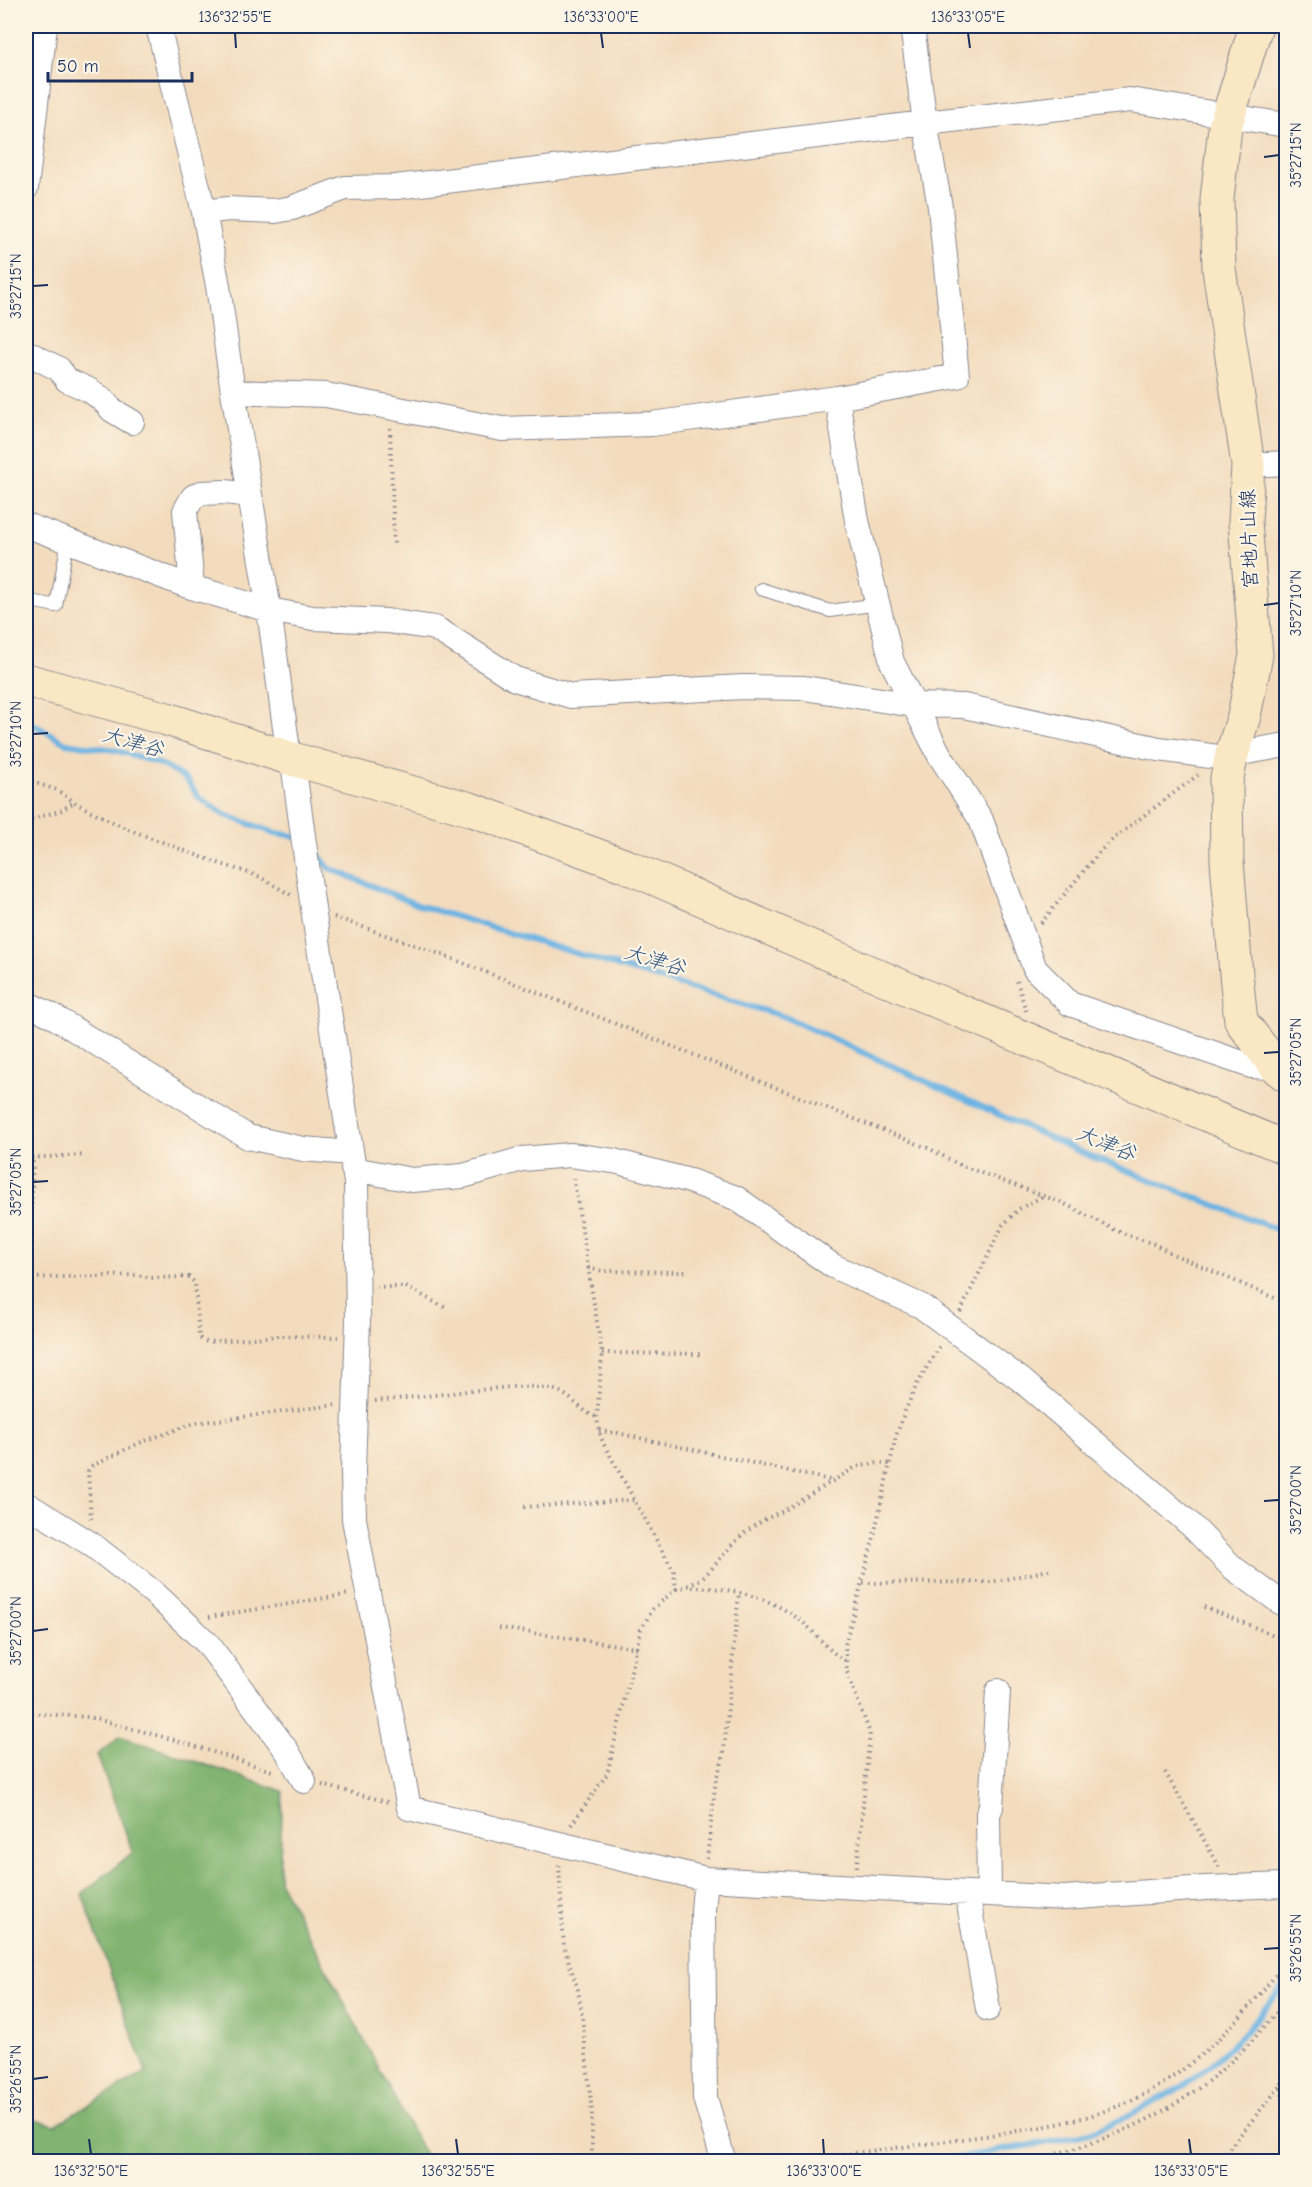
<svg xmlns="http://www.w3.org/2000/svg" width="1312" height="2187" font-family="'Comic Neue','Klee One',sans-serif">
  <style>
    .forest { fill: #81b46f; stroke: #4e7266; stroke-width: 1.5 }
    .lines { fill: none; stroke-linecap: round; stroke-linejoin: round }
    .stream { stroke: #6bb2e2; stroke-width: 6 }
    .lane-casing { stroke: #87868e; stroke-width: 14 }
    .street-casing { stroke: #87868e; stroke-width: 26 }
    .secondary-casing { stroke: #87868e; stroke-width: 35 }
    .path { stroke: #87868e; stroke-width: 4; stroke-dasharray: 1.5 4.5; stroke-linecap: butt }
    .lane { stroke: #fff; stroke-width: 12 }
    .street { stroke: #fff; stroke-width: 24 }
    .secondary { stroke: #fae7c3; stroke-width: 33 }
    .ticks { fill: none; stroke: #1b2f5e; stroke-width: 2 }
    .labels { text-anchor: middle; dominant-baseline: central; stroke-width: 4.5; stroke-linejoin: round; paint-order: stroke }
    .street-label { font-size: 20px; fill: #1b2f5e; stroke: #fcf5e5 }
    .water-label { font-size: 21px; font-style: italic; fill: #335686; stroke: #fcf5e5 }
    .neatline { fill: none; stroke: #1b2f5e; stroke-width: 2 }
    .ticks-label { font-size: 15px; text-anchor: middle; fill: #1b2f5e }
  </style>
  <rect width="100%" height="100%" fill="#fcf5e5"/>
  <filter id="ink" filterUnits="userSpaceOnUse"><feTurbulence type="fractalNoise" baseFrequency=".0167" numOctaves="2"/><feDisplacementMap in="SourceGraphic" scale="12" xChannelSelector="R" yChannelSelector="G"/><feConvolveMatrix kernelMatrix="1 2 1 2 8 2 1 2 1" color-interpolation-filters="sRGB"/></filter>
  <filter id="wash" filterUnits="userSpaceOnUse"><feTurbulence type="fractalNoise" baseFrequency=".008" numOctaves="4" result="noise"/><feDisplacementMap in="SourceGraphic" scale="24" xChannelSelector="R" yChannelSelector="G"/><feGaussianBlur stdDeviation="1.35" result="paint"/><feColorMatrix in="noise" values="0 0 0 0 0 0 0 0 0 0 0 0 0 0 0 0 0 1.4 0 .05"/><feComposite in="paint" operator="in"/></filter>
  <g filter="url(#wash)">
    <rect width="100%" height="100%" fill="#f3dcbd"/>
    <path class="forest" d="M120,1736L283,1791L279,1880L428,2161H26V2118L55,2125L146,2072L82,1894L133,1852L97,1755Z"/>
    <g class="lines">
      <path class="stream" d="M26,720L66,743L115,750L160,764L186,779L199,798L225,815L275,833L291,835L296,838
        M312,849L318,854L329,868L418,905L785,1017L1085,1154L1286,1233
        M934,2162L1055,2141L1089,2133L1120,2120L1185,2085L1218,2059L1245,2032L1286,1983"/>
    </g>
  </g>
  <g filter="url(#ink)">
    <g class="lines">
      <defs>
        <path id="lane" d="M761,589L830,611L878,604
          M31,601L56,606L68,540"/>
        <path id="street" d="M158,26L204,212L218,286L233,392L269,610L289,758L294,770L313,909L356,1182L358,1320L353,1471L354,1519L409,1808L706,1879L1064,1898L1206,1888L1286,1885
          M26,188L45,26
          M204,212L228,209L275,211L292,208L345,188L396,187L925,123L1130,100L1286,125
          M26,352L59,369L67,380L89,390L102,399L112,410L132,422
          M233,392L326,395L502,429L652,424L837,398L957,376L940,207L925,123L912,26
          M837,398L857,521L892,662L939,754L981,820L1035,969L1070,1004L1251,1066L1286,1068
          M1248,465L1286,463
          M26,525L188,586L269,610L313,618L387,621L435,628L515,679L571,696L744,687L804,688L914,705L964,706L1159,749L1218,757L1286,745
          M192,587L185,511L193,497L201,493L225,492L250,495
          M26,1003L51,1015L248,1137L303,1149L351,1153
          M353,1169L412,1180L463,1176L522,1159L570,1155L614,1161L690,1181L736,1198L833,1266L921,1306L1020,1379L1191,1525L1232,1567L1280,1602L1286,1604
          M26,1504L91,1544L154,1593L208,1644L287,1751L304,1781
          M706,1879L703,1910L705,2098L724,2162
          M967,1893L988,2009
          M989,1894L988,1814L991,1807L998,1691"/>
        <path id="secondary" d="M1256,26L1225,127L1217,199L1219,269L1248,465L1245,522L1256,655L1244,716L1232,754L1226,783L1227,861L1236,974L1241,1021L1278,1069L1286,1075
          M26,680L167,719L289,758L470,809L626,866L922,995L1286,1148"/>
      </defs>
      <use href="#lane" class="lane-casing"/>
      <use href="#street" class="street-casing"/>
      <use href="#secondary" class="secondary-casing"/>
      <path class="path" d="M390,428L394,544
        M26,780L57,790L79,805L125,828L215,862L258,876L291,895
        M26,821L62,810L74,802
        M334,917L443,955L930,1149L960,1165L1063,1203L1117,1231L1154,1244L1175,1255L1286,1303
        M1041,923L1101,850L1118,835L1198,775
        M1017,981L1026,1011
        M26,1158L84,1155
        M26,1240L31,1222L33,1158
        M588,1268L603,1271L686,1272
        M26,1278L138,1275L150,1278L189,1277L195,1283L199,1338L207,1342L278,1336L338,1337
        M376,1287H406L448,1309
        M960,1312L1003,1225L1019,1209L1043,1196
        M602,1353L701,1354
        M375,1401C406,1398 437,1395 467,1391C496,1389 526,1383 555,1390C572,1395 581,1413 597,1417
        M599,1431L617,1433L834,1481
        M524,1507L634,1500
        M91,1519L88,1471L92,1466L139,1443L195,1423L335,1405
        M863,1583L991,1582L1049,1570
        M692,1587C734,1588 776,1598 807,1626C819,1637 831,1654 845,1660
        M676,1589C708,1583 715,1561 736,1541C750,1527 766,1518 783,1511L856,1467L878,1463L890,1464
        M1204,1607L1286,1640
        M209,1617L350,1594
        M499,1628L637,1648
        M26,1713L89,1717L182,1742L275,1772
        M1165,1772L1220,1868
        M322,1785L388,1802
        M571,1825L607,1774L641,1629L653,1609L676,1589L674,1572L603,1443L599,1431L597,1417L602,1353L573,1175
        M707,1859L716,1779L723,1760L739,1592
        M559,1865L564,1947L578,1990L582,2015L592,2113V2162
        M857,1867L870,1733L847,1672L845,1645L873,1540L896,1436L905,1411L917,1384L941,1344
        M1286,2065L1281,2085L1286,2123
        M26,2152L31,2162
        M808,2162L839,2155C887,2149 936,2143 984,2136C1046,2127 1104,2119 1159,2086C1210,2054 1249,2009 1286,1962
        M1022,2162C1097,2146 1169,2118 1227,2065C1249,2046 1267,2023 1286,2002
        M1218,2162L1281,2085"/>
      <use href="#lane" class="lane"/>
      <use href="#street" class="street"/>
      <use href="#secondary" class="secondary"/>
    </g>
  </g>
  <path class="ticks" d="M235,33L236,48M601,33L603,48M968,33L970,48M1264,157L1279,155M33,286L48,285M1264,605L1279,603M33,734L48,733M1264,1053L1279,1052M33,1182L48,1181M1264,1501L1279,1500M33,1631L48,1629M1264,1949L1279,1948M33,2079L48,2077M89,2139L91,2154M456,2139L458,2154M823,2139L824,2154M1189,2139L1191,2154"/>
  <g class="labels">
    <g class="street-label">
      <text transform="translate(1249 539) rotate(-92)">宮地片山線</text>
    </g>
    <g class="water-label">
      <text transform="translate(133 742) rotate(16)">大津谷</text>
      <text transform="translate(655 960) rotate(17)">大津谷</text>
      <text transform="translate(1106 1143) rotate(22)">大津谷</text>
    </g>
  </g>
  <rect width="1312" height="2187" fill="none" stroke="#fcf5e5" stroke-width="66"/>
  <path d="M48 72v9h144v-9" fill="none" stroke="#1b2f5e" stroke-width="3"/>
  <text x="57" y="72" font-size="18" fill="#1b2f5e" stroke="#fcf5e5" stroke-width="4.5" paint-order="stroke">50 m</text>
  <rect x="33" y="33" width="1246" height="2121" class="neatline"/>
  <g class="ticks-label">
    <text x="235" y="22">136°32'55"E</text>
    <text x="601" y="22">136°33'00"E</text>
    <text x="968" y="22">136°33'05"E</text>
    <text transform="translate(1296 155) rotate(-90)" y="5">35°27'15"N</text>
    <text transform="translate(16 286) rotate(-90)" y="5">35°27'15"N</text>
    <text transform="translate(1296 603) rotate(-90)" y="5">35°27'10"N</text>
    <text transform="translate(16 734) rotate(-90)" y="5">35°27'10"N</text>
    <text transform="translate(1296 1052) rotate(-90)" y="5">35°27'05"N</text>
    <text transform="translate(16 1182) rotate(-90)" y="5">35°27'05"N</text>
    <text transform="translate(1296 1500) rotate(-90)" y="5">35°27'00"N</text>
    <text transform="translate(16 1631) rotate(-90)" y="5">35°27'00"N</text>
    <text transform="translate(1296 1948) rotate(-90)" y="5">35°26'55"N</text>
    <text transform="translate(16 2079) rotate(-90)" y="5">35°26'55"N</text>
    <text x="91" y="2176">136°32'50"E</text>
    <text x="458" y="2176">136°32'55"E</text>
    <text x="824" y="2176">136°33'00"E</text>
    <text x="1191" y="2176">136°33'05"E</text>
  </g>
</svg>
